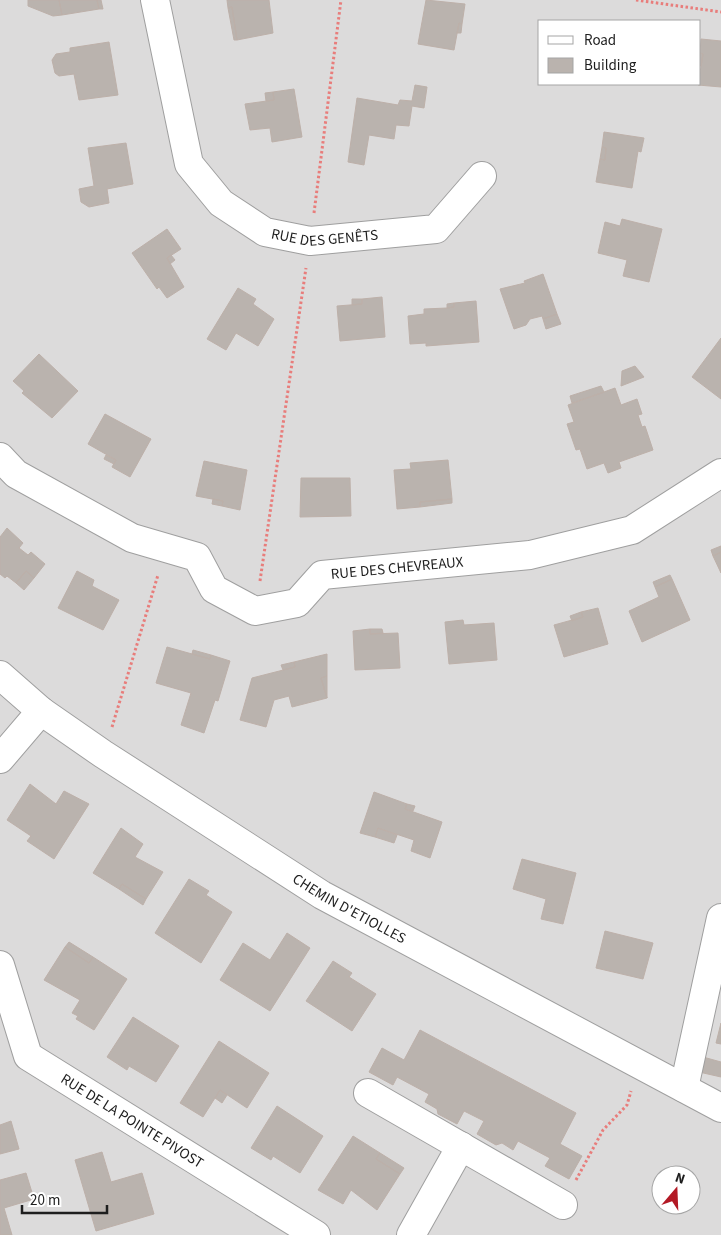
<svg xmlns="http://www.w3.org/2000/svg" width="721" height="1235" font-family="'Source Sans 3',sans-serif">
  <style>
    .residential { fill: #dcdbdb; fill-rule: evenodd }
    .building { fill: #bab3ae; stroke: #bdb0a9 }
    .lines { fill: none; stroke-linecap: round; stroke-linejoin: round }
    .minor-casing { stroke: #9f9f9f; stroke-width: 30 }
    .path { stroke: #e87d7b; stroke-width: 3; stroke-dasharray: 2.5 2.5; stroke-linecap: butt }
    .minor { stroke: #fff; stroke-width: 28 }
    .labels { text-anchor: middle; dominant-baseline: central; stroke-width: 4.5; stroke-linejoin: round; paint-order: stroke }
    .street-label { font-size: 15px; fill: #1e1e1e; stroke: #fff }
  </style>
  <rect width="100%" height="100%" fill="#edeae5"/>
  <path class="residential" d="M0,0H721V1235H0ZM540,21H700V84H540ZM661,1175H691V1205H661Z"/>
  <path class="building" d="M28,0H59L62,15L53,16L28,6Z
    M59,0H97L99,9L62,15Z
    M97,0H101L103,9H99Z
    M227,0H269L273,33L237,40L232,7L228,8Z
    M426,0L465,4L462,24L459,23L454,50L418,44Z
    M232,7L237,40H234L228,8Z
    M459,23L462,24L461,33H457Z
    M701,39L721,41V87L698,85L703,54L700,53Z
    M109,42L118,95L79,100L74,74L59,76L55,73L52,60L56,54L70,52V48Z
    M700,53L703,54L701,66H700Z
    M415,85L427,87L424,108L412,106L409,126L396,125L394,139L369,135L364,165L348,162L357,98L398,105L400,100L412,101Z
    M294,89L302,137L272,142L270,128L250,130L245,104L274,100L273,92Z
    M273,92L274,100L266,101L265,93Z
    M604,132L644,138L641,152L638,151L632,188L596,182L600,159L605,160L606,148L602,147Z
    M126,143L133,184L107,189L109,203L89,207L81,202L79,189L94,186L88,148Z
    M602,147L606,148L605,160L600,159Z
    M622,219L662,229L649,282L623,276L627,260L598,253L605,222L620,226Z
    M167,229L181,249L167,258L184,287L167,298L159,287L157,289L132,253Z
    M171,255L175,260L170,264L167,258Z
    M543,274L557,314L543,319L542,316L530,319L526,325L514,329L500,289L525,283L524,281Z
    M238,288L256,299L253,304L274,319L258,346L236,333L226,350L207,339Z
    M382,297L385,337L340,341L337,306L362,304V299Z
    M352,299H362V304L352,305Z
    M476,301L479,342L426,346V343L410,344L408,316L424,314V309L447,308L454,307V303Z
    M454,303V307L447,308V304Z
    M557,314L561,324L546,329L543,319Z
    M721,338V399L692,377Z
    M39,354L78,391L52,418L22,393L24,391L13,381Z
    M635,366L644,377L621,386L622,371Z
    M601,386L604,392L572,403L570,396Z
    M615,388L621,405L637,399L642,414L638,415L642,427L645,426L653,450L619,462L621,468L608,473L604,463L587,469L580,449L576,450L567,424L574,422L568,405Z
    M105,414L151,439L130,477L112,467L116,460L88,444Z
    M106,455L116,460L114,464L104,459Z
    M448,460L452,499L420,502V507L397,509L394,470L411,469L410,463Z
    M204,461L247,470L240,510L222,506L223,501L196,496Z
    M301,478H350L351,516L300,517Z
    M213,499L223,501L222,506L212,504Z
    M452,499V503L420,507V502Z
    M7,528L23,543L19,548L28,555L31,552L45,564L34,578L26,571L16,583L7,576L5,578L0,574V537Z
    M721,546V552L713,556L711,550Z
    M721,552V573L713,556Z
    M26,571L34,578L24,590L16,583Z
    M77,571L94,580L92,586L119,600L103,630L58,608Z
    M670,575L672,579L655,587L653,582Z
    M672,579L690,620L642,642L629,611L659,597L655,587Z
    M598,608L608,644L564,657L554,625L583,617L581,612Z
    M581,612L583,617L572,621L570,616Z
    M463,620L464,625L494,623L497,660L449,664L445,622Z
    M370,629H382L383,633L370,634Z
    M370,629V634L398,633L400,668L355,670L353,631Z
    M167,647L210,659L211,655L230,661L218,701L215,700L204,733L181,725L191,693L156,683Z
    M193,650L211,655L210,659L192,654Z
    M327,654V676L321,678L327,698L292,707L289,696L274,700L266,727L240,720L252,678L295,667L294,662Z
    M294,662L295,667L283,670L281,665Z
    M327,676V698L321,678Z
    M30,784L56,804L64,791L89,804L54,859L27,841L31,836L7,820Z
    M374,792L407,804L405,809L442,822L430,858L411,851L414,840L378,828L375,837L360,833Z
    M407,804L415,806L413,811L405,809Z
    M121,828L143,844L135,857L163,872L146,899L122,884L119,889L93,873Z
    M378,828L397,835L394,843L375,837Z
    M522,859L576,873L563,924L541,919L546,899L513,889Z
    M189,879L209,891L206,895L232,912L201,963L155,933Z
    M122,884L146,899L143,905L119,889Z
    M605,931L653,943L643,979L596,968Z
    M287,933L310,948L270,1011L220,980L243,943L270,960Z
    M69,942L93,957L89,963L65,947Z
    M65,947L89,963L93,957L127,979L94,1030L76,1019L78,1016L72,1013L80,1000L44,980Z
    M333,961L352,973L349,977L376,994L352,1031L306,1001Z
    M133,1017L179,1046L156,1082L129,1066L127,1070L107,1057Z
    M721,1023V1044L716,1043Z
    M420,1030L576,1113L560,1144L582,1156L569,1179L545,1166L550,1158L518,1141L513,1150L502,1143L496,1145L477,1134L484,1121L464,1111L457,1124L438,1114L437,1109L425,1102L429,1094L397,1077L393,1085L369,1072L382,1048L404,1060Z
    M219,1041L269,1073L247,1108L220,1090L203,1117L180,1103Z
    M703,1057L721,1062V1077L699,1072Z
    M220,1090L227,1095L222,1103L215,1098Z
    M277,1106L323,1136L300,1173L273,1156L271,1160L251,1148Z
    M11,1121L19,1149L0,1154V1125Z
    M353,1136L380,1153L376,1159L400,1174L377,1210L351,1190L343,1204L318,1190Z
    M102,1152L111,1182L142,1173L154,1214L96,1231L75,1160Z
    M380,1153L404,1168L400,1174L376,1159Z
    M26,1173L34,1199L4,1208L12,1235H0V1180Z"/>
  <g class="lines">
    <defs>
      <g id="minor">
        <path id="s1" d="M155,0L189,164L221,203L265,232L310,241L436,229L482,176"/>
        <path id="s2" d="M0,457L16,474L132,538L197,557L214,589L255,611L297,603L322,575L530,555L632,530L721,473"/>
        <path id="s3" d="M0,675L41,711L103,754L322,895L721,1108"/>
        <path d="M0,759L41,711"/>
        <path id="s4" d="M0,965L28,1056L316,1235"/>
        <path d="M684,1088L721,918"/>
        <path d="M368,1093L563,1205"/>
        <path d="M411,1235L461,1146"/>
      </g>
    </defs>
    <use href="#minor" class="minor-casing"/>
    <path class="path" d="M636,0L721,12
      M314,213L341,0
      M260,581L306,268
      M112,727L158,575
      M576,1180L603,1130L627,1105L631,1091"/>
    <use href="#minor" class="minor"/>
  </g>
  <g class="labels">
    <g class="street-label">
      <text stroke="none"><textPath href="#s1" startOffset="331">RUE DES GENÊTS</textPath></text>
      <text stroke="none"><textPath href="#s2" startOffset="462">RUE DES CHEVREAUX</textPath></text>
      <text stroke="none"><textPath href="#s3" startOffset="421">CHEMIN D'ETIOLLES</textPath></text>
      <text stroke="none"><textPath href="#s4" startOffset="218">RUE DE LA POINTE PIVOST</textPath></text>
    </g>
  </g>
  <rect x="538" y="20" width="162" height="65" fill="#ffffff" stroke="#a5a5a5"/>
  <rect x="548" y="36" width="25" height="8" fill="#ffffff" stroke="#a5a5a5"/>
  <text x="584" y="45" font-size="15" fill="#1e1e1e">Road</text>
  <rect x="548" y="58" width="25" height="15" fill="#bab3ae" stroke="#a5a5a5"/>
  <text x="584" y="70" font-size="15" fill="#1e1e1e">Building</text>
  <g transform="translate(676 1190) rotate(19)"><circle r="24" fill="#ffffff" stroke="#a5a5a5"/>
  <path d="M0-4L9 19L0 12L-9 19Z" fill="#b31925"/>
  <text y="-8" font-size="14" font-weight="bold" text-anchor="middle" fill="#1e1e1e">N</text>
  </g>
  <path d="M22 1205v8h85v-8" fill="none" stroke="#1e1e1e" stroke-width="2.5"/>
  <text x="30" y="1205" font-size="15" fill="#1e1e1e" stroke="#ffffff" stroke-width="4" paint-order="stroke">20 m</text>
</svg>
